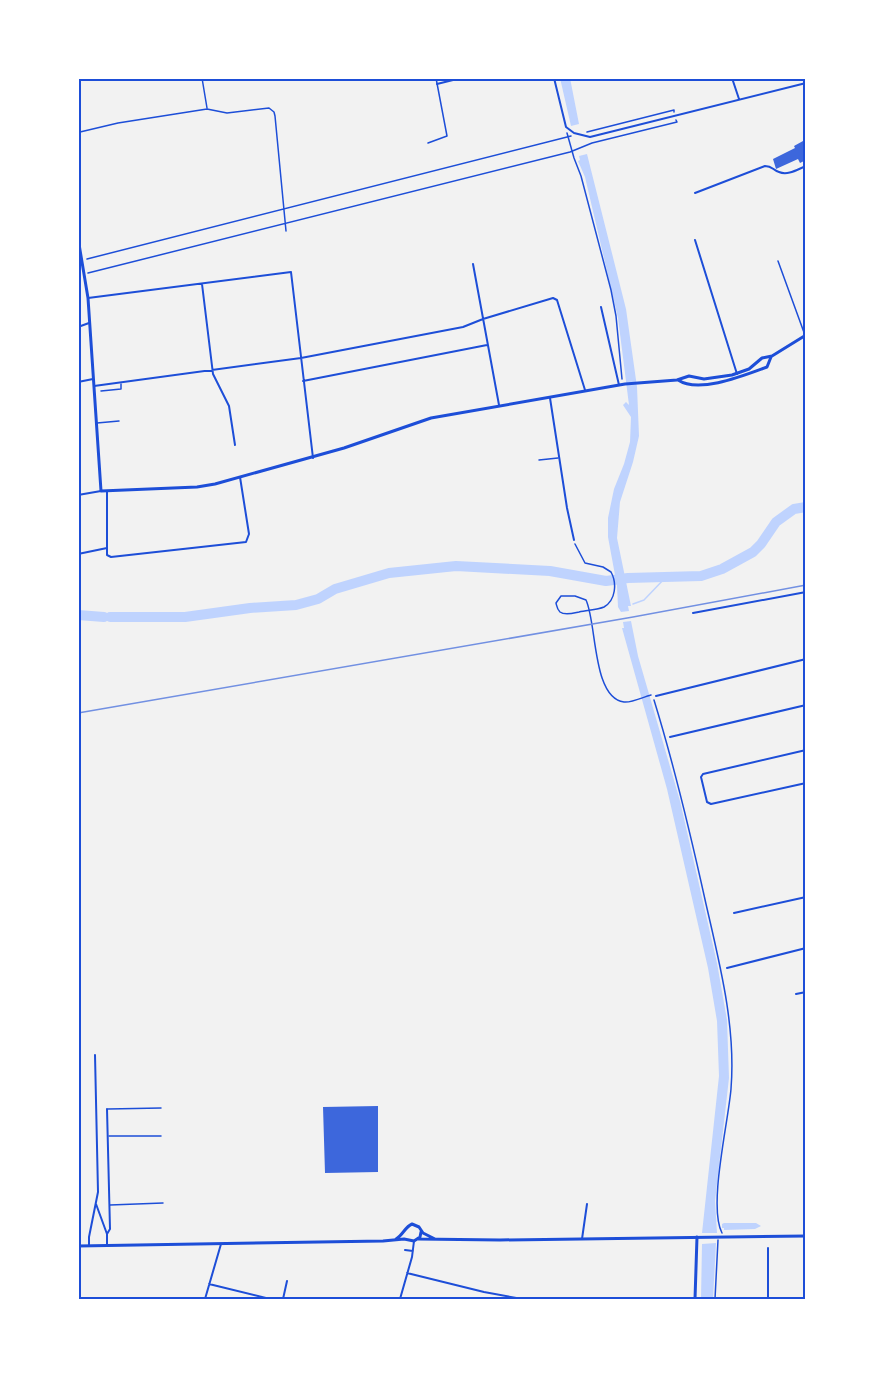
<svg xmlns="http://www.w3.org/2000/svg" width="884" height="1377" font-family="'Golos Text',sans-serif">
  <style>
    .water { fill: #bfd3fe }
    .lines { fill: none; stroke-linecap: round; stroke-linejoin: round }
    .stream { stroke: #bfd3fe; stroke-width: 1.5 }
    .river { stroke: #bfd3fe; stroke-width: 10 }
    .building { fill: #3d67dc }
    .path { stroke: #1d4ed8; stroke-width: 1.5 }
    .service { stroke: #1d4ed8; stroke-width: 1.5 }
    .minor { stroke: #1d4ed8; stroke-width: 2 }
    .tertiary { stroke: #1d4ed8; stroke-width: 3 }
    .secondary { stroke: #1d4ed8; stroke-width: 3 }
    .rail { stroke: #7290e2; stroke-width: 1.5 }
    .neatline { fill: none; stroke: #1d4ed8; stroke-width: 2 }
  </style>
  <rect width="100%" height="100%" fill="#f2f2f2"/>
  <path class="water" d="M560,78H570L579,124L571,126Z
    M587,154L626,309L637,387L639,436L633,462L620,502L617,538L631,606H628L629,611L621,612L618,607L617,586L608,537V518L614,489L624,464L630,442L631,417L623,405L626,402L629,405L618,318L585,177L578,161L580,160L579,156Z
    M631,621L638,656L680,801L717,963L727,1020L729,1078L715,1201L717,1233H702L719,1076L717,1021L708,968L667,789L622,628H624L623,622Z
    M724,1223H756L761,1226L755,1229L724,1230V1228H722V1224Z
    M716,1243L713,1299H701L702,1244Z"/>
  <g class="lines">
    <path class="stream" d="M633,604L644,600L666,577"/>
    <path class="river" d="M78,615L104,617
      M110,617H185L250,608L296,605L318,599L335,589L389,573L456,566L550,571L606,581L628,578L701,576L722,569L753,552L761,544L776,522L794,509L806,507"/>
  </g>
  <path class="building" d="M803,141L806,147V160L800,163L798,159L776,169L773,159L795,148L794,146Z
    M378,1106V1172L325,1173L323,1107Z"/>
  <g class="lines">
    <path class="path" d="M202,78L207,108
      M80,132L118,123L207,109L227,113L269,108L274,112L275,116L286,231
      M587,132L674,110V112
      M567,133L574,158L581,176L611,290L616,316L622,379
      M87,259L571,136
      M88,273L570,152L592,143L677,122L676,120
      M575,544L585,563L603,567L611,572C617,583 616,600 604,607C597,610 587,610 579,612C574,613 565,616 560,612C557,609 557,607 556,603L561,596H575L586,600C597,623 592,698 624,702C632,703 643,697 651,695
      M654,700C675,768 691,836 706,904C720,965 736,1027 731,1089C728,1124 708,1206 722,1233
      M715,1299L718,1240"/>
    <path class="service" d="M428,143L447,136L436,78
      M778,261L806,338
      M101,391L121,389V384
      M97,423L119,421
      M539,460L558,458
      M108,1109L161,1108
      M109,1136H161
      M110,1205L163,1203"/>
    <path class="minor" d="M554,78L566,127L574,133L590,137L806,83
      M732,78L739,99
      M437,84L461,78
      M695,193L765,166C773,166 772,170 779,172C788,176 798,169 806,166
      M695,240L737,374
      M473,264L499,405
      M202,284L213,374L229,406L235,445
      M88,298L291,272L313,458
      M601,307L619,385
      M78,327L89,323
      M303,381L487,345
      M78,382L93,379
      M94,386L301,358L463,327L483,319L553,298L557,300L585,390
      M550,398L567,508L574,540
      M107,491V555L111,557L246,542L249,534L240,477
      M78,495L101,491
      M78,554L107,548
      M693,613L806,592
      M656,696L806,659
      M670,737L806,705
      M806,750L703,774L701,777L707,802L711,804L806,783
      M734,913L806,897
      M727,968L806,948
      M796,994L806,992
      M96,1204L107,1234V1245
      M107,1234L110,1229L107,1109
      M582,1239L587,1204
      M89,1245V1237L98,1192L95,1055
      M768,1248V1299
      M405,1250L413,1251
      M407,1273L484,1292L522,1299
      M209,1284L270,1299
      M205,1299L221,1244
      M283,1299L287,1281
      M400,1299L412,1257L414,1241"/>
    <path class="tertiary" d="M78,238L88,298L101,491L197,487L215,484L344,448L431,418L625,384L677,380L689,376L704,379L732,375L749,369L762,358L772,356L806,335
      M678,380C699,394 745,375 767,367L771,357
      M695,1299L697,1237"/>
    <path class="secondary" d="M396,1239C403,1235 405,1227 412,1224L419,1227L423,1233L435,1239
      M418,1239L500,1240L806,1236
      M78,1246L383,1241L404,1239L414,1241L420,1237L421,1232"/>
    <path class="rail" d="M78,713L633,617L806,585"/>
  </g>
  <rect width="884" height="1377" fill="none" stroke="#ffffff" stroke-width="159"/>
  <rect x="80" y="80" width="724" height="1218" class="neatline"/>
</svg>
